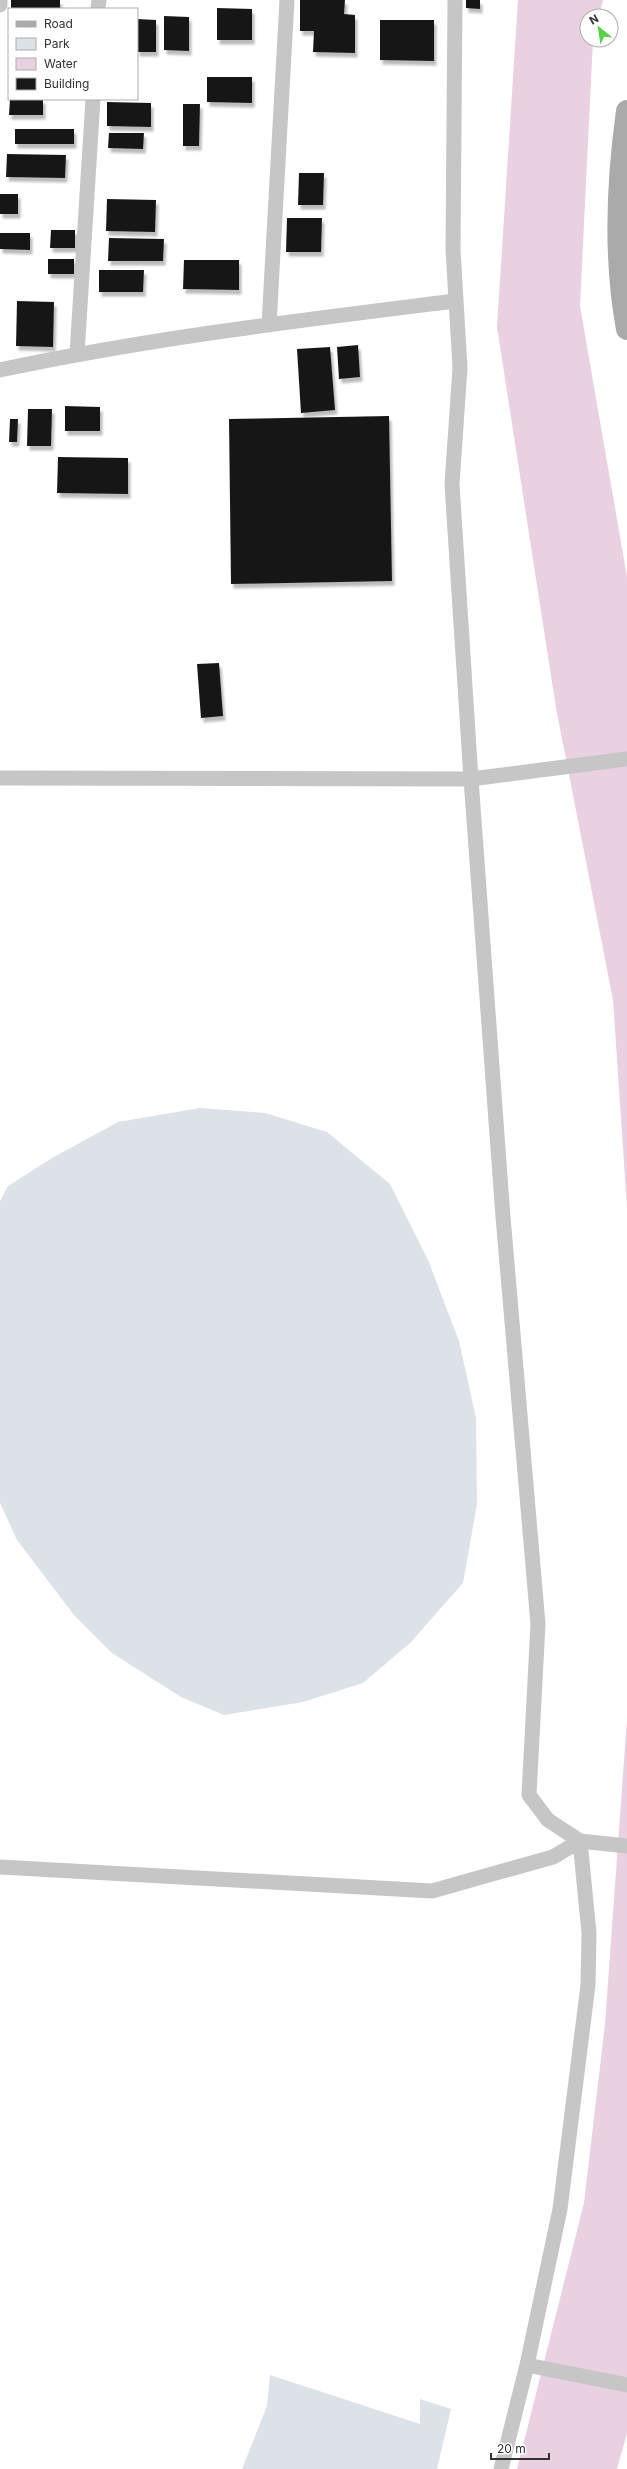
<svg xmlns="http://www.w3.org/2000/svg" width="627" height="2469" font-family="Inter,sans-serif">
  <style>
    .green { fill: #dce2e8 }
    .water { fill: #ead1e1 }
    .building { fill: #191919; filter: url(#shadow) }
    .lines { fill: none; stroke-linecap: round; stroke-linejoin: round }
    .street { stroke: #c6c6c6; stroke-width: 15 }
    .primary { stroke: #aaa; stroke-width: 22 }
  </style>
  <defs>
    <filter id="shadow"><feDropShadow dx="2.5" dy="4.5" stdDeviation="1" flood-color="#0004"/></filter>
  </defs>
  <rect width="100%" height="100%" fill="#fff"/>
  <path class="green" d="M200,1108L265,1113L327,1132L390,1184L428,1260L459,1341L476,1418L477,1504L463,1583L410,1643L363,1683L303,1702L224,1715L181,1697L112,1653L74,1615L17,1540L0,1503V1201L8,1186L52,1158L118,1122Z
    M270,2375L420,2424V2399L451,2409L437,2469H242L267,2406Z"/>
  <path class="water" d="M518,0H603L599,16H587V40H593L580,306L627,577V1207L613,1000L556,708L497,327Z
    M627,1718V2433L617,2469H517L584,2203L605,2024Z"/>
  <path class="building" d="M11,0H60V9H11Z
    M300,0H345L344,14L355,15V53L313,52L314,31H300Z
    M466,0H480V9L466,8Z
    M217,8L252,9V40H217Z
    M164,16L189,17V51L164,50Z
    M137,19L156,20V52H137Z
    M380,20H434V61L380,60Z
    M207,77H252V103L207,102Z
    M10,99H43V115H9Z
    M107,102L151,103V127L107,126Z
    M183,104H200L199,146H183Z
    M15,129H74V144H15Z
    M109,133H144L143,149L108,148Z
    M7,154L66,155L65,178L6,177Z
    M299,173H324L323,205H298Z
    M0,194H18V214H0Z
    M107,199L156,200L155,232L106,231Z
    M287,218H322L321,252H286Z
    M51,230H75V248H50Z
    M0,233H30V250L0,249Z
    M109,238L164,239L163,261H108Z
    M48,259H74V274H48Z
    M184,260H239V290L183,289Z
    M99,270H144L143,292H99Z
    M17,301L54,302L53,347L16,346Z
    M358,345L360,377L339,379L337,347Z
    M330,347L335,410L301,413L297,349Z
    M65,406L100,407V431H65Z
    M28,409H52L51,446H27Z
    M389,416L392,581L231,584L229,419Z
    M10,419H18L17,442H9Z
    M58,457L128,458V494L57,493Z
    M219,663L223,716L201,718L197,664Z"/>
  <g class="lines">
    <path class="street" d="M455,0L453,249L460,368L452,484L471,779L503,1217L538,1624L529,1795L548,1820L580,1841L627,1846
      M0,5V0
      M98,9L99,0
      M269,325L287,0
      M77,354L93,99
      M0,370C150,338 303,320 455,301
      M0,778L471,779L627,759
      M0,1867L432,1891L553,1857L580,1841
      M527,2365L627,2385
      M501,2469L527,2365L560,2209L588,1985L589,1933L580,1841"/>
    <path class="primary" d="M627,111C617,183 614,258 627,329"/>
  </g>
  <rect x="8" y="8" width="130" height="92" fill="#ffffff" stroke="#adadad"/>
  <rect x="16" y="21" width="20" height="6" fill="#aaaaaa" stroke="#adadad"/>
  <text x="44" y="28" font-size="12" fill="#323232">Road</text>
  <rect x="16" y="38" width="20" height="12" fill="#dce2e8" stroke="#adadad"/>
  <text x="44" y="48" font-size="12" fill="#323232">Park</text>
  <rect x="16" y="58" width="20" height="12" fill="#ead1e1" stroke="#adadad"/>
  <text x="44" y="68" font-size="12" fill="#323232">Water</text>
  <rect x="16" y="78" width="20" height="12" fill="#191919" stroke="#adadad"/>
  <text x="44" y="88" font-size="12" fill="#323232">Building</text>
  <g transform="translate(599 28) rotate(330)"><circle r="19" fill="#ffffff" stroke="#adadad"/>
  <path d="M0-3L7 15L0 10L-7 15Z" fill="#56d34a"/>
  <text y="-6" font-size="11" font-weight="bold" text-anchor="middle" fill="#323232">N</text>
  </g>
  <path d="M491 2453v6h58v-6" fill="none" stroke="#323232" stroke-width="2"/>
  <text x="497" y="2453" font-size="12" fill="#323232" stroke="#ffffff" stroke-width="3" paint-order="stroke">20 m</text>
</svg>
